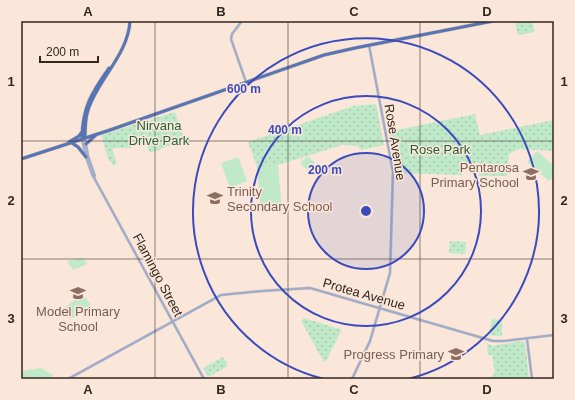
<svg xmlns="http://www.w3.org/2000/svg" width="575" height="400" font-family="Arial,sans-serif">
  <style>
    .grass { fill: #bfe9c9 }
    .park { fill: url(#park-dots) }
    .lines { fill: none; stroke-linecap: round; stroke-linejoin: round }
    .minor-casing { stroke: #d7c4b7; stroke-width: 3 }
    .major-casing { stroke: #d7c4b7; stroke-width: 4 }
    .minor { stroke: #9aacd0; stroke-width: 2 }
    .major { stroke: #5774b5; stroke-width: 3 }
    .grid { fill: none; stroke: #33271e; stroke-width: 1; stroke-opacity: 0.55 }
    .ring { fill: none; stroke: #3b4bbe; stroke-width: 2 }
    .labels { text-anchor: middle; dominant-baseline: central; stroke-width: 3; stroke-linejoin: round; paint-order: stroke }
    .park-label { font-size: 13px; fill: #226238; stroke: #fbe7d9 }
    .street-label { font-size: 13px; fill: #33271e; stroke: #fbe7d9 }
    .education-label { font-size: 13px; fill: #785e54; stroke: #fbe7d9; text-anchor: end }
    .centre { fill: #3b4bbe; stroke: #fbe7d9; stroke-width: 2 }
    .ring-label { font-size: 12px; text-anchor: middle; font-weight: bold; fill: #3b4bbe; stroke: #fbe7d9; stroke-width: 3; stroke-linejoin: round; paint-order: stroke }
    .neatline { fill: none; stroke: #33271e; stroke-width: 1.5 }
    .grid-label { font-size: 13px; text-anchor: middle; font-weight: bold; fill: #33271e }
  </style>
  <defs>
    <pattern id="park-dots" width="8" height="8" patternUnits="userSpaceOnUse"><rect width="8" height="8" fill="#bfe9c9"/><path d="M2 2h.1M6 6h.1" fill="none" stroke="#a5c8ac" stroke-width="1.8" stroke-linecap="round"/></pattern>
  </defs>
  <rect width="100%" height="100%" fill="#fbe7d9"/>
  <path class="grass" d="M537,151L554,166V176L549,181L527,162Z
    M308,156L315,163L307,170L300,163Z
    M238,157L247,181L230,188L221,163Z
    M278,165L282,211L261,213L257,167Z
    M83,258L87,264L73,270L67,261Z
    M83,294L91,305L71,319L64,308Z
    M41,368L53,375L51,379H21V371Z"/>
  <path class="park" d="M526,21H533L534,32L518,35L515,23Z
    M376,104L384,145L361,150L358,146L342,145L278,165L257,167L248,142L353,106Z
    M175,112L184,140L150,153L143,136L131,139L132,148H118L112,149L117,164L113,166L111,161H109L101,135Z
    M475,114L480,135L554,120V151L518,149L509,154L507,176H479V163H463L462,175L399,173L397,170L390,134L392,131Z
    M450,241L466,242L465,254L449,253Z
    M304,318L340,329L341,331L326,361L324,362L301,321Z
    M492,319L502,320V336L490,335V327Z
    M523,341L525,343L529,379H488L495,373L492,355H488L487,343L492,346Z
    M223,357L228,366L208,377L203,368Z"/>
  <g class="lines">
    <defs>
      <path id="minor" d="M242,21L232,34L231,39L246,82
        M85,138L88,156L95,176
        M82,139L86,157L92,174L204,379
        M527,339L532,379
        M68,379L221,295L262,291L310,288L493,341H504L554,335
        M352,379L370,341L390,273L393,172L369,45"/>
      <path id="major" d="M85,138C85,129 85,119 88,110C98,79 128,55 130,21
        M82,139C82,108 92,92 109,68
        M69,142L79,136L82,132
        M72,143L78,147L86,157
        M86,144L96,135
        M21,159L110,130L324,55L355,48L493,21"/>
    </defs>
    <use href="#minor" class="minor-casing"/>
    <use href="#major" class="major-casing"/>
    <use href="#minor" class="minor"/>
    <use href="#major" class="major"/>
  </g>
  <path class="grid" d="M155,21V379M288,21V379M420,21V379M21,141H554M21,259H554"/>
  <circle cx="366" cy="211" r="58" fill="#3b4bbe" fill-opacity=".12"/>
  <g class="ring">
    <circle cx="366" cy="211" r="58"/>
    <circle cx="366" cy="211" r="115"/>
    <path d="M324 379A173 173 0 1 1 408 379"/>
  </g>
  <defs>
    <symbol id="school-bare" viewBox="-9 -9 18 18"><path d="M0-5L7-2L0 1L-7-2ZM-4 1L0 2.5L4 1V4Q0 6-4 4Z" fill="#8d6e63" stroke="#fbe7d9" stroke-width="2.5" paint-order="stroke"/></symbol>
  </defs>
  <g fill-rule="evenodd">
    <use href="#school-bare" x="520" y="163" width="22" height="22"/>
    <use href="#school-bare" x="204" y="187" width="22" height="22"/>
    <use href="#school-bare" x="67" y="282" width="22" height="22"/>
    <use href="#school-bare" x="445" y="343" width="22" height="22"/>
  </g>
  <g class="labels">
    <g class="park-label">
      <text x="159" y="125">Nirvana<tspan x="159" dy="15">Drive Park</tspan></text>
      <text x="440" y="149">Rose Park</text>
    </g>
    <g class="street-label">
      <text transform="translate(395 142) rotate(81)">Rose Avenue</text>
      <text transform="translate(158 275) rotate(62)">Flamingo Street</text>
      <text transform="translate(364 294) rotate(16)">Protea Avenue</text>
    </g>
    <g class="education-label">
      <text x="519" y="167">Pentarosa<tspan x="519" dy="15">Primary School</tspan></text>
      <text x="227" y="191" text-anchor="start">Trinity<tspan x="227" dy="15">Secondary School</tspan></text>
      <text x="78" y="311" text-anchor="middle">Model Primary<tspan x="78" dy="15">School</tspan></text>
      <text x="444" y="354">Progress Primary</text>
    </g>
  </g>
  <circle cx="366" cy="211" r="6" class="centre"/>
  <g class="ring-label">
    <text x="244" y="93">600 m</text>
    <text x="285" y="134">400 m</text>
    <text x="325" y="174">200 m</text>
  </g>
  <rect width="575" height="400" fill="none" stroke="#fbe7d9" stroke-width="44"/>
  <path d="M40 56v6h58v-6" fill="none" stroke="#33271e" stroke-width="2"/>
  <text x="46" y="56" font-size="12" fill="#33271e" stroke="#fbe7d9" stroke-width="3" paint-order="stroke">200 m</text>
  <rect x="22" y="22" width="531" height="356" class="neatline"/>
  <g class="grid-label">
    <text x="88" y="16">A</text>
    <text x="221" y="16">B</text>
    <text x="354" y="16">C</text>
    <text x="487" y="16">D</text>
    <text x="11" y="86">1</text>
    <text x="564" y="86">1</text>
    <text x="11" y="205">2</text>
    <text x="564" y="205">2</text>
    <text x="11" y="323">3</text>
    <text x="564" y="323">3</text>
    <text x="88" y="394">A</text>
    <text x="221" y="394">B</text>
    <text x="354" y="394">C</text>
    <text x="487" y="394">D</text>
  </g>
</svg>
